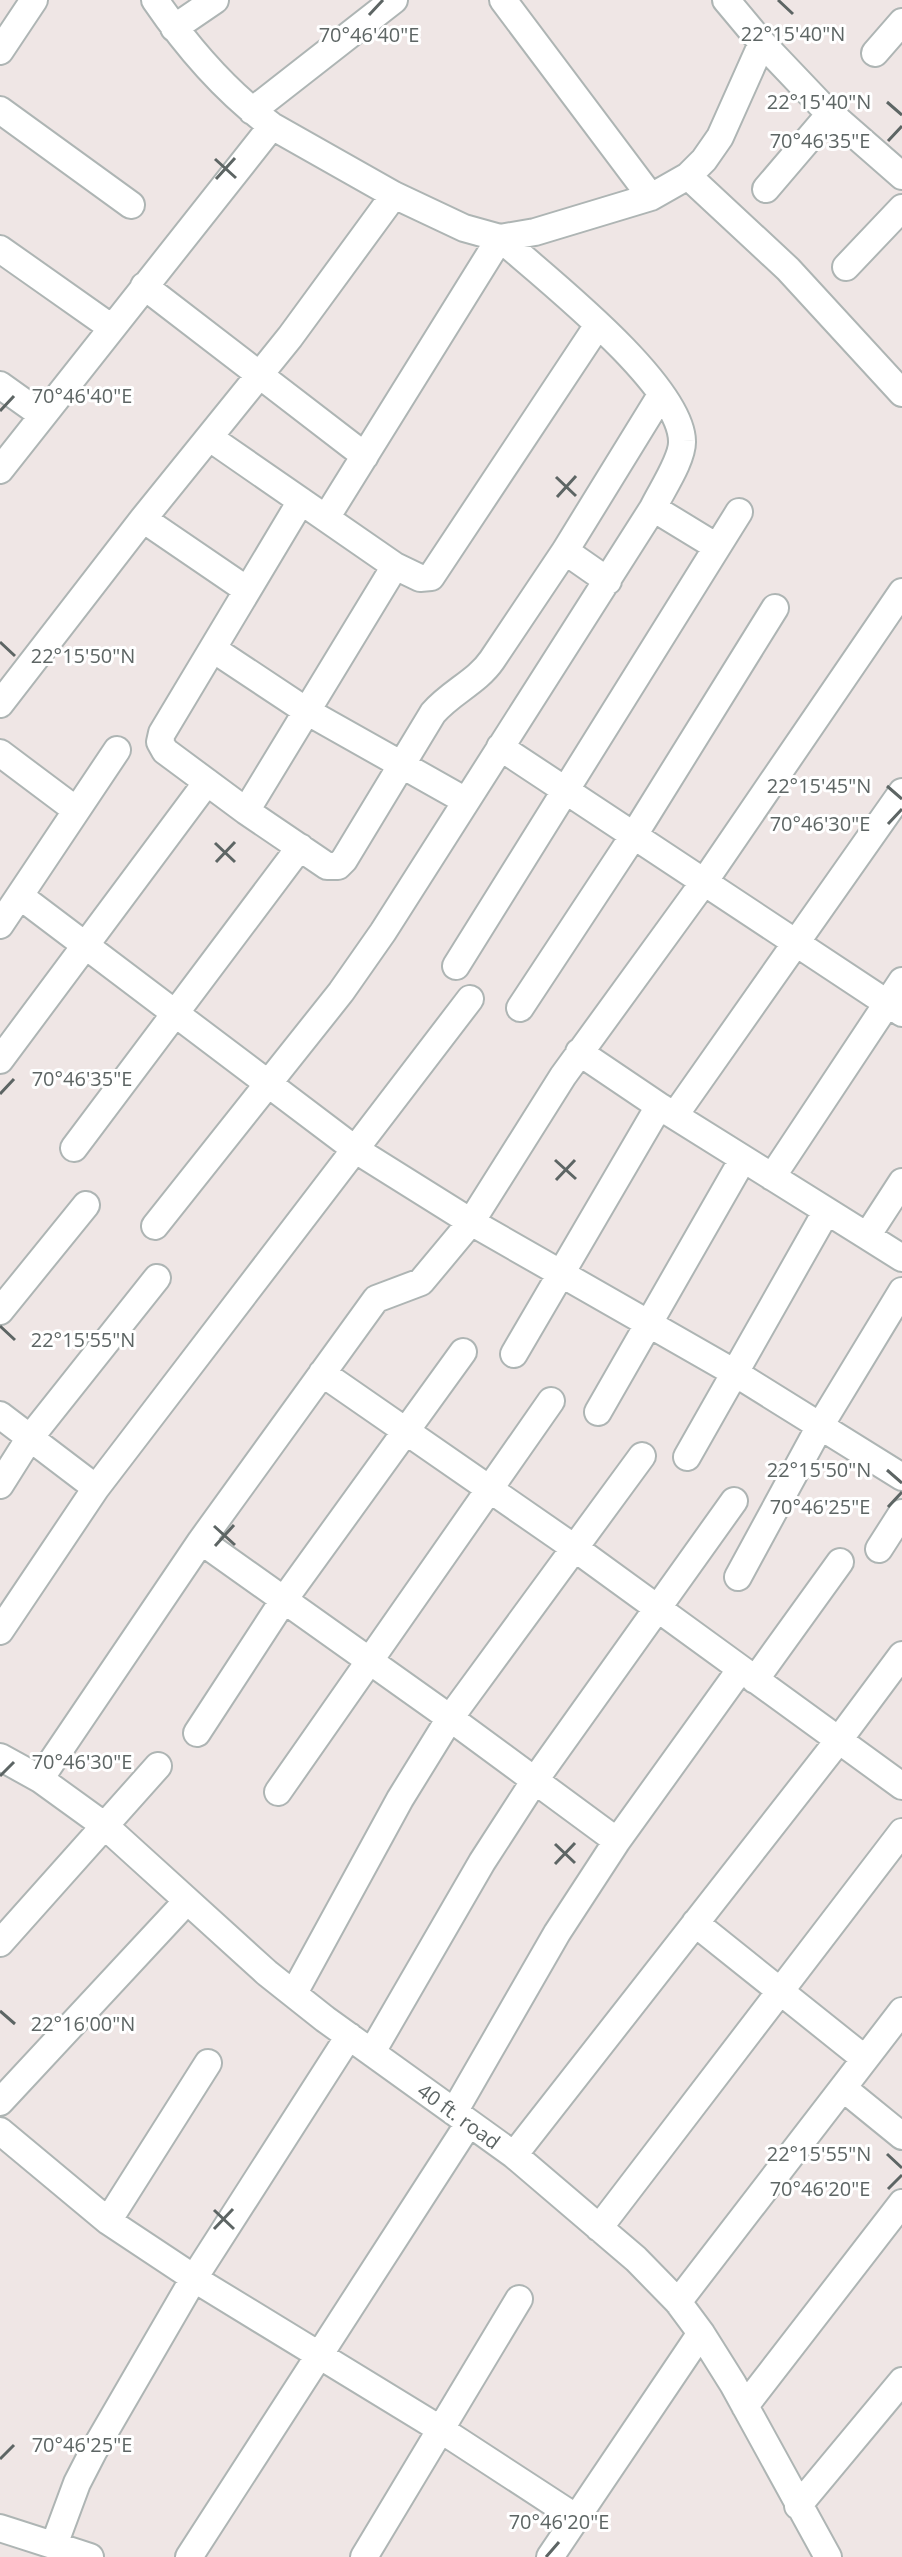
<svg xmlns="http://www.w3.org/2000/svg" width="902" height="2557" font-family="'Open Sans',sans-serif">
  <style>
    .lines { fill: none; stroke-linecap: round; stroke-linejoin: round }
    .street-casing { stroke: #aeb5b4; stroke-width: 30 }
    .street { stroke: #fff; stroke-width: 26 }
    .ticks { fill: none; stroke: #5d6564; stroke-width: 3 }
    .labels { text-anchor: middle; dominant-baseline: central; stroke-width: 6; stroke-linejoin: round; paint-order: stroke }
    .street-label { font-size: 20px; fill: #5d6564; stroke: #fff }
    .ticks-label { font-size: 20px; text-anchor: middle; fill: #5d6564; stroke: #fff; stroke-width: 6; stroke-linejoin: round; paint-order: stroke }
  </style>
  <rect width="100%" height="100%" fill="#efe6e5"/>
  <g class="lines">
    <defs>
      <path id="street" d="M155,0C187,47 226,92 272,126L394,195L464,228L500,238L535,232L651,197L688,176L704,160L720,137L762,43
        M503,0L651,197
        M726,0L762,43L822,106L902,176
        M174,28L215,0
        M0,51L34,0
        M875,53L902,22
        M0,110L131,205
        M252,111L394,0
        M688,176L788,269L902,393
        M766,189L830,114
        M0,249L112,328
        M846,267L902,208
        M144,286L365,456
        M0,385L42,415
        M210,438L395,566L420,578L431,577L598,325
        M0,470L272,126
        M301,501L162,733L160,742L165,751L246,811L327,866H338L344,860L433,713C451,692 477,682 492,660L565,551L661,395
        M653,508L717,547
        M143,519L247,590
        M565,551L608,581
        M213,649L308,712L466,801
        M0,704L143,519L290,337L394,195
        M500,747L902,1013
        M0,753L76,810
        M246,811L395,566
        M20,896L356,1150L471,1222L735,1373L902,1477
        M0,925L117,750
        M456,966L739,512
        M520,1008L634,835L775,608
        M579,1052L659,1106L867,1236L902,1182
        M0,1060L207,782
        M675,1115L902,792
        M74,1148L300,847
        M772,1177L902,981
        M155,1226L341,992L383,932L653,508C661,491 683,459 682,441C681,384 543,276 500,238L326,518
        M867,1236L902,1258
        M0,1311L86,1205
        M514,1354L659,1106
        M322,1373L576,1549L902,1786
        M598,1412L743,1159
        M0,1415L96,1488
        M687,1457L826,1212
        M0,1485L29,1439L157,1278
        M201,1541L450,1718L617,1841
        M879,1549L902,1513
        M738,1577L820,1426L902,1291
        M0,1631L96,1488L470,999
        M755,1680L840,1562
        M197,1733L283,1601L463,1352
        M0,1757L40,1779L105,1826L267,1973L325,2019L514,2155L636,2259L678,2302L701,2333L733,2384L828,2557
        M40,1779L201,1541L376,1299L421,1282L471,1222L563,1076L704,882L902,592
        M278,1792L551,1401
        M695,1923L865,2059
        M0,1943L158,1766
        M294,1993L400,1799L450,1718L642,1456
        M372,2052L482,1862L535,1780L734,1501
        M843,2088L902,2136
        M0,2102L187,1901
        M454,2112L557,1933L617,1841L740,1670
        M0,2131L108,2221L206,2286L440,2429L575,2517
        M514,2155L838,1741L902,1655
        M108,2221L208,2063
        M599,2228L902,1832
        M678,2302L902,2011
        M745,2406L902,2203
        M798,2506L902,2381
        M0,2528L90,2557
        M54,2545L77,2483L93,2452L194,2278L349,2036
        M189,2557L469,2123
        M364,2557L519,2299
        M550,2557L701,2333"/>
    </defs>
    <use href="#street" class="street-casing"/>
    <use href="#street" class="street"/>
  </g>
  <path class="ticks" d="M778,0L793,14M369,15L383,0M887,102L902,115M888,141L902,126M215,159L236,178M216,179L235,158M0,411L14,396M556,477L576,496M557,497L576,476M0,642L15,656M887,786L902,799M888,824L902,809M215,843L235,862M216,862L235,842M0,1094L14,1079M555,1160L576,1179M556,1180L575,1160M0,1326L15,1340M887,1470L902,1483M888,1507L902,1492M214,1526L235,1545M215,1546L234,1525M0,1776L14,1762M555,1844L575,1863M555,1864L575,1843M0,2011L15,2024M887,2154L902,2168M888,2189L902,2175M214,2210L234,2229M214,2229L233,2209M0,2459L14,2445M546,2557L559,2542"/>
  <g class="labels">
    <g class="street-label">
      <text transform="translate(459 2116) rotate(36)">40 ft. road</text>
    </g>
  </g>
  <g class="ticks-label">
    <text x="793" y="41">22°15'40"N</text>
    <text x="369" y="42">70°46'40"E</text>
    <text x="819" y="109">22°15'40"N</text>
    <text x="820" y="148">70°46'35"E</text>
    <text x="82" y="403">70°46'40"E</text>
    <text x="83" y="663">22°15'50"N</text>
    <text x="819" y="793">22°15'45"N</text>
    <text x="820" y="831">70°46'30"E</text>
    <text x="82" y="1086">70°46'35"E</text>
    <text x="83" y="1347">22°15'55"N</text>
    <text x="819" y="1477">22°15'50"N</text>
    <text x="820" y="1514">70°46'25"E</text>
    <text x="82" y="1769">70°46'30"E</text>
    <text x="83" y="2031">22°16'00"N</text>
    <text x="819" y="2161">22°15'55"N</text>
    <text x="820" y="2196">70°46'20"E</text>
    <text x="82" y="2452">70°46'25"E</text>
    <text x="559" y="2529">70°46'20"E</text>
  </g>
</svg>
